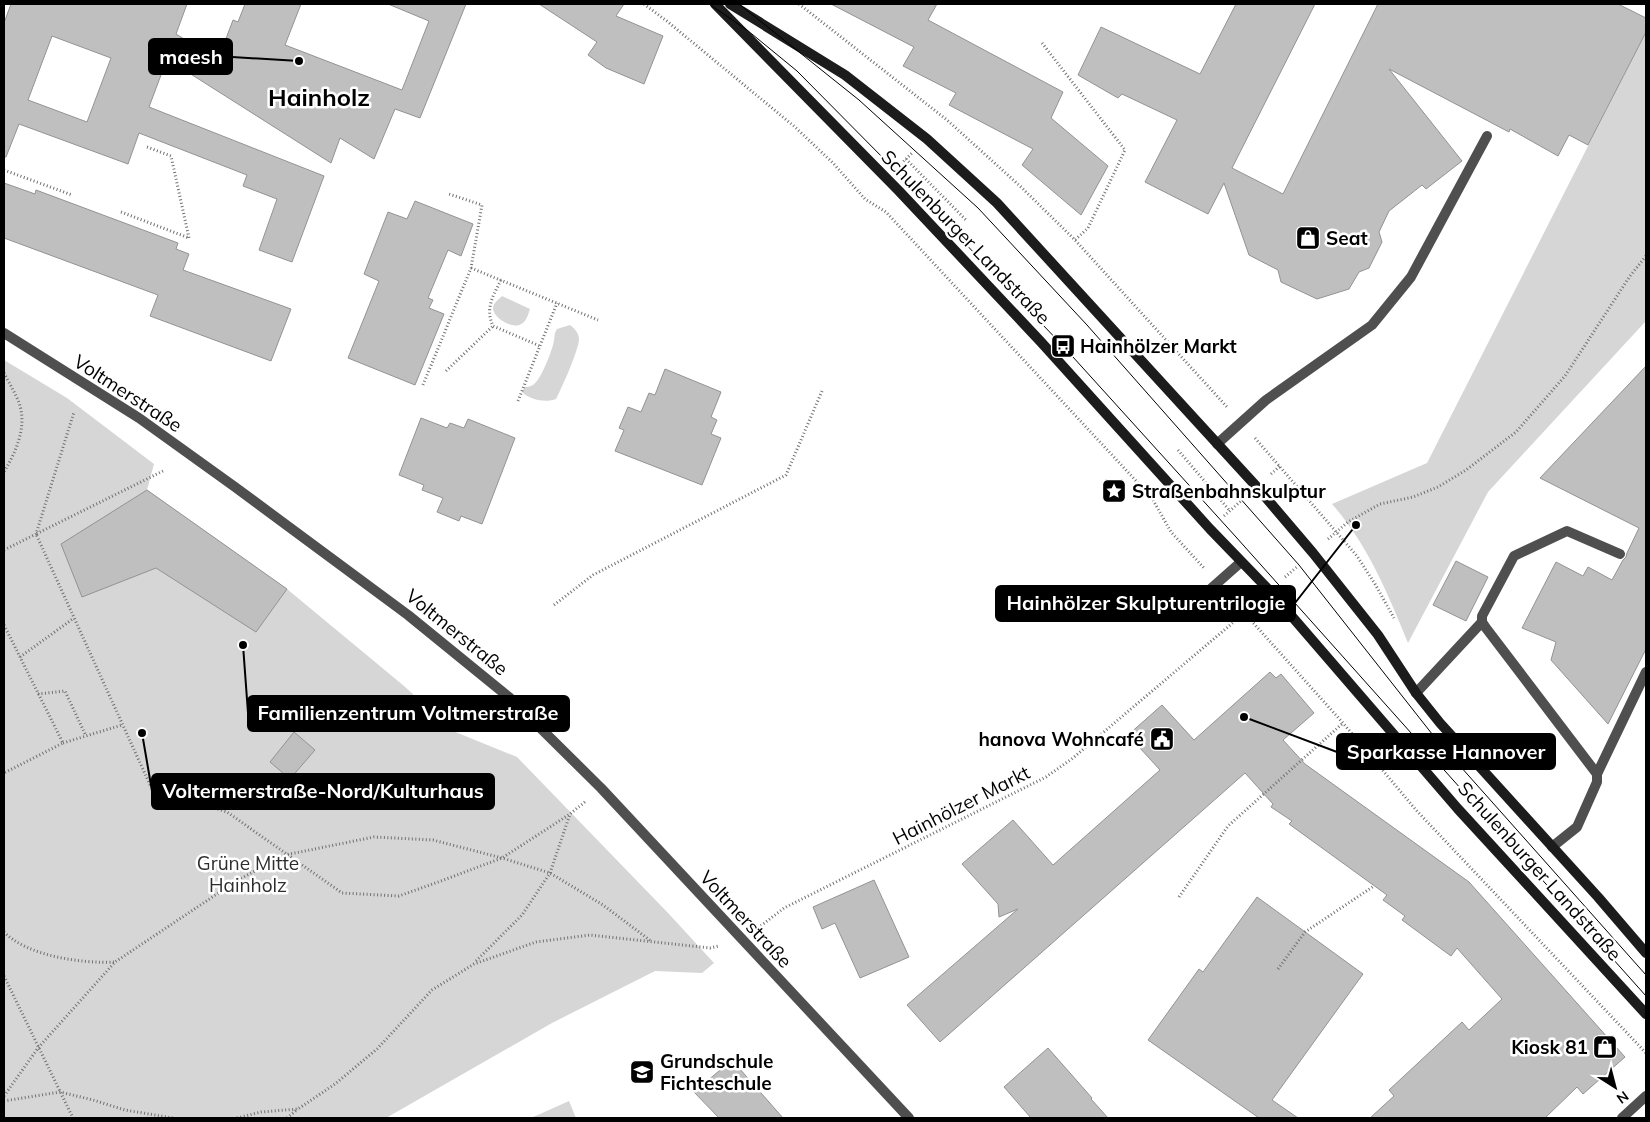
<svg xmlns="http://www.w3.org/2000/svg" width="1650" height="1122" font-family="Mulish,sans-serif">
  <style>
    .green { fill: #d6d6d6 }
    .building { fill: #bfbfbf; stroke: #939393; fill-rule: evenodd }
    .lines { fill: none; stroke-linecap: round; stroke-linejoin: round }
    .path { stroke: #717171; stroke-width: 3; stroke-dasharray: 1 2.5; stroke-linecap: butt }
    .service { stroke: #4f4f4f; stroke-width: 10 }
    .minor { stroke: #4f4f4f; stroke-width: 10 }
    .secondary { stroke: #1c1c1c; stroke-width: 10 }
    .tram { stroke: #000; stroke-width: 1 }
    .labels { text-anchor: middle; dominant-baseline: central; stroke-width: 5; stroke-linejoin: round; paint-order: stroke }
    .street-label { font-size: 19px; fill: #000; stroke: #fff }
    .poi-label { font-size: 19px; font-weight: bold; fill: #000; stroke: #fff; text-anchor: start }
    .park-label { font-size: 19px; fill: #2d2d2d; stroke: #fff }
    .district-label { font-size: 24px; font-weight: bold; fill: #000; stroke: #fff }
    .leader { fill: none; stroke: #000; stroke-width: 2 }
    .callout-dot { fill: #000; stroke: #fff; stroke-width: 2 }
    .callout { fill: #000; stroke: #000; stroke-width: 2 }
    .callout-label { font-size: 20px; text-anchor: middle; font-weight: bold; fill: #fff }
  </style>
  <rect width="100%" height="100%" fill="#fff"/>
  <path class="green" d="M1646,32V321L1488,492L1408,643C1388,594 1368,545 1332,504L1427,463Z
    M502,296L530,309C528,315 526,323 519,325C511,328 494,318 493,309C493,303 498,300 502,296Z
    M570,325C574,328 578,332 579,338C580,347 562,388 556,399C546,403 530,400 522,392L525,387C529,387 533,386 536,382C542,376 553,349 554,340C555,335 554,334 557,329Z
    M4,360L67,398L154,464L147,490L287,589L404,686L453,731L517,757L669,914L714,963L702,973L655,971L552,1023L386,1118H4Z
    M569,1101L576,1118H531Z"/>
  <path class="building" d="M11,4H187L176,34L218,60L233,20L238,22L245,4H301L285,45L402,90L429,21L388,4H466L420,118L395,109L374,159L340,138L331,163L167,59L149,107L324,176L292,262L259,250L277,199L243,186L247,175L139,133L128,164L19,124L6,157H4V23ZM52,36L111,58L87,122L28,100Z
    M539,4H624L616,16L663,36L644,84L606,68L588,55L597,42Z
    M831,4H937L928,20L1063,92L1051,118L1108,166L1081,215L1022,165L1033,149L949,105L956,93L903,66L914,47Z
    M1236,4H1315L1232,168L1283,194L1378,4H1618L1646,18V32L1588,145L1569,135L1558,156L1510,129L1509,132L1389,69L1462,161L1426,189L1422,185L1389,211L1379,232L1382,242L1369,268L1359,272L1349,289L1317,299L1281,282L1278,270L1249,255L1224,183L1208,214L1145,182L1177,120L1122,94L1118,98L1078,75L1101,27L1200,74Z
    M4,183L35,194L36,190L178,243L176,249L189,254L183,270L291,309L271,361L150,316L158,295L4,238Z
    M415,201L473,224L461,256L448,250L428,298L433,300L429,308L444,314L415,385L348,358L379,281L364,274L388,212L407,219Z
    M1646,366V649L1608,724L1551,660L1556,642L1522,628L1556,562L1583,576L1588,567L1612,580L1623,560L1626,557L1627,553L1639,528L1540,478Z
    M665,369L721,392L711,417L717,420L711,434L721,438L702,485L615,451L624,430L619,428L628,407L641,412L649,393L655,395Z
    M421,418L447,428L450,423L464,428L468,419L515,438L482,524L461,516L459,521L437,512L443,498L422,490L424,485L399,475Z
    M147,490L287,589L256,632L156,568L82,597L61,544Z
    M1456,561L1488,577L1466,621L1433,605Z
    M1270,672L1276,678L1281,674L1314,713L1283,740L1305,764L1469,882L1625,1057L1583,1094L1577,1087L1545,1118H1370L1394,1096L1389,1090L1462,1022L1469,1030L1502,999L1457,948L1451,956L1402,920L1405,916L1383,900L1387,895L1289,824L1292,821L1271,807L1273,804L1245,773L940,1042L907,1005L1018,909L999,917L998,904L962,864L1013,820L1053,865L1160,770L1128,735L1162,705L1194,740Z
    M294,732L315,750L290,779L270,762Z
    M874,880L909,957L860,978L835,923L822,929L813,907Z
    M1257,897L1363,974L1272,1100L1298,1118H1259L1148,1040L1199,969L1203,972Z
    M1048,1048L1092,1098L1091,1099L1108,1118H1031L1004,1087Z
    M732,1060L783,1118H719L694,1092Z"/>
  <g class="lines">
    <path class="path" d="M644,4L668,22L795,127L833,163L865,199L886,212L1139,484
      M799,4L947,120L1020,186L1075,240L1227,407
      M1042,43L1125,150L1088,228L1075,240
      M147,147L171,156L189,238
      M906,159L967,221
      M901,164L912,153
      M4,170L72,195
      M121,212L189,238
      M471,268L598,320
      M501,280C493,296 485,308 493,326L540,346
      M446,371L493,326
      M4,373C8,381 13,389 17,398C29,423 17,450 4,472
      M423,385L471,268L482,205L449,194
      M518,401L557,303
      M1255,438L1357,556L1375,584L1394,618
      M1178,450L1230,511
      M163,471L36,534L151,787L227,812L342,893L399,896L441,881L502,858L570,814
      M1271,474L1280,466
      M1153,500L1171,532L1204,568
      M1224,516L1242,500
      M1328,539L1348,522L1380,504L1413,497L1438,487L1466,470L1516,432L1565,376L1630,276L1646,256
      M4,550L36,534L74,412
      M1285,577L1298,566
      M1230,597L1343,723L1416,810L1646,1053
      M554,605L593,575L786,475L822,391
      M4,625L63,743L4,773
      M20,657L74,618
      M38,694L65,691L86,736
      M63,743L122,725
      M1179,897L1228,826L1343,723
      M758,928L784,908L1046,777L1073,758L1255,604
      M4,932C27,956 83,964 115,962
      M476,961L522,915L550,873L570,814L586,801
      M1278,969L1305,932L1374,886
      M4,976L73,1118
      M4,1096L38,1048L115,962L238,880L285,855L374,837L433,840L502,858L550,873L603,905L651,941
      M4,1101L60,1092L93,1100L125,1110L173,1118
      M237,1118L261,1112L298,1109L335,1084L377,1049L432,990L474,964L536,942L590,935L710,948L719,946
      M287,1118L298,1109"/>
    <path class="service" d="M1217,444L1266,400L1372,325L1411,277L1487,136
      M1206,593L1241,562
      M1416,693L1482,622
      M1597,774L1646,672
      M1552,847L1577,827L1597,782V774L1486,628L1482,622V616L1514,556L1567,531L1620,554"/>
    <path class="minor" d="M4,333L139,418L235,487L408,615L510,698L601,788L909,1118
      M1622,1118L1646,1096"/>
    <path class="secondary" d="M715,4L899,191L1041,342L1210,529L1270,591L1458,809L1646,1014
      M730,4L845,75L927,139L997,203L1256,486L1313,553L1378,635L1416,693L1440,723L1598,897L1646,953"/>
    <path class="tram" d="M709,4L747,30L797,71L895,170L1063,346L1236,537L1646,996
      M739,4L859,100L978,208L1087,325L1299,565L1436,739L1646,975"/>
  </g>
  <defs>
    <symbol id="shop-square" viewBox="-11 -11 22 22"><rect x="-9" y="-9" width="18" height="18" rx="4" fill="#000" stroke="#fff"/><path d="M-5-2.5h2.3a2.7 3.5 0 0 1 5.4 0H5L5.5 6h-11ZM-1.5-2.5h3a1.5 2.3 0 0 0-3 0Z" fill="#fff"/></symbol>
    <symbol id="bus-square" viewBox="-11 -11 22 22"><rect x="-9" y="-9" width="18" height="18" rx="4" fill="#000" stroke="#fff"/><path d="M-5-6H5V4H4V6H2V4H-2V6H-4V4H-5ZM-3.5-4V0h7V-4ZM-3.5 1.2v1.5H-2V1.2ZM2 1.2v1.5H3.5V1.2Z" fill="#fff"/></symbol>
    <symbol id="sight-square" viewBox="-11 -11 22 22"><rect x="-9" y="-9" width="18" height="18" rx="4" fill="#000" stroke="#fff"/><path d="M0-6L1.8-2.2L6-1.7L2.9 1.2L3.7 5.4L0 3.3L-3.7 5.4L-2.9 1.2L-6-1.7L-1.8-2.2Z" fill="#fff"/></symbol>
    <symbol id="civic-square" viewBox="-11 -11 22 22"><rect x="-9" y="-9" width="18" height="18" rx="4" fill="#000" stroke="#fff"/><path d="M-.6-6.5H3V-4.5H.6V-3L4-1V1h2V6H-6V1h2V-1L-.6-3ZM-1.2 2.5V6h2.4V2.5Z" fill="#fff"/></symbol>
    <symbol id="school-square" viewBox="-11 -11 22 22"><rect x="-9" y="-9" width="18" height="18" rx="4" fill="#000" stroke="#fff"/><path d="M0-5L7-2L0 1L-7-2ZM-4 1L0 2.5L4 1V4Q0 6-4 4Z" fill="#fff"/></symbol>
  </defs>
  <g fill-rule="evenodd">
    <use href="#shop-square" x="1294" y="224" width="28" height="28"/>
    <use href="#bus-square" x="1049" y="332" width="28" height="28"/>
    <use href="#sight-square" x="1100" y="477" width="28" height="28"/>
    <use href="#civic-square" x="1148" y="725" width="28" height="28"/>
    <use href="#shop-square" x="1591" y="1033" width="28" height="28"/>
    <use href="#school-square" x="628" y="1058" width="28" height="28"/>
  </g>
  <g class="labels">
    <g class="street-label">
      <text transform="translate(966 237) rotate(46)">Schulenburger Landstraße</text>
      <text transform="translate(128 393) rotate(33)">Voltmerstraße</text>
      <text transform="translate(457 632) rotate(39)">Voltmerstraße</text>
      <text transform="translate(961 805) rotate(-27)">Hainhölzer Markt</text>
      <text transform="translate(1540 871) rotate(48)">Schulenburger Landstraße</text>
      <text transform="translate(746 919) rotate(47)">Voltmerstraße</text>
    </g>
    <g class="poi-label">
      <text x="1326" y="238">Seat</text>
      <text x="1080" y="346">Hainhölzer Markt</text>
      <text x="1132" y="491">Straßenbahnskulptur</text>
      <text x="1144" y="739" text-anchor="end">hanova Wohncafé</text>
      <text x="1588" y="1047" text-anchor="end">Kiosk 81</text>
      <text x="660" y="1061">Grundschule<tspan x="660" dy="22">Fichteschule</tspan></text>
    </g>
    <g class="park-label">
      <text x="248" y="863">Grüne Mitte<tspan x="248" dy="22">Hainholz</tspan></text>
    </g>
    <g class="district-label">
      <text x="319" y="97">Hainholz</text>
    </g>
  </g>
  <path class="leader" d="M299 61L232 57M1356 525L1295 603M243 645L248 713M1244 717L1337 752M142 733L152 791"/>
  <g class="callout-dot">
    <circle cx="299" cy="61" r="5"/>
    <circle cx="1356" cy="525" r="5"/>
    <circle cx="243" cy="645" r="5"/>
    <circle cx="1244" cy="717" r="5"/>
    <circle cx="142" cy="733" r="5"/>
  </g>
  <g class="callout">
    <rect x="149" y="39" width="83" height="35" rx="5"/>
    <rect x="996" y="586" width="299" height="35" rx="5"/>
    <rect x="248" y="696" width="321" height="35" rx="5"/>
    <rect x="1337" y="734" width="218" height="35" rx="5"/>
    <rect x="152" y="774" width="342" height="35" rx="5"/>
  </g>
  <g class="callout-label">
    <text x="191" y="64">maesh</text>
    <text x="1146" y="610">Hainhölzer Skulpturentrilogie</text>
    <text x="408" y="720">Familienzentrum Voltmerstraße</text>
    <text x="1446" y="759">Sparkasse Hannover</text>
    <text x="323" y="798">Voltermerstraße-Nord/Kulturhaus</text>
  </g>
  <rect width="1650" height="1122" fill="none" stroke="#000000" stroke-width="10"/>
  <g transform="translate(1615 1087) rotate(144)" stroke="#ffffff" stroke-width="4" paint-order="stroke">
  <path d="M0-4L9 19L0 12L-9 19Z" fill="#000000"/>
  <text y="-8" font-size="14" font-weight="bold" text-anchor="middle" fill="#000000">N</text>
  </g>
</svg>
